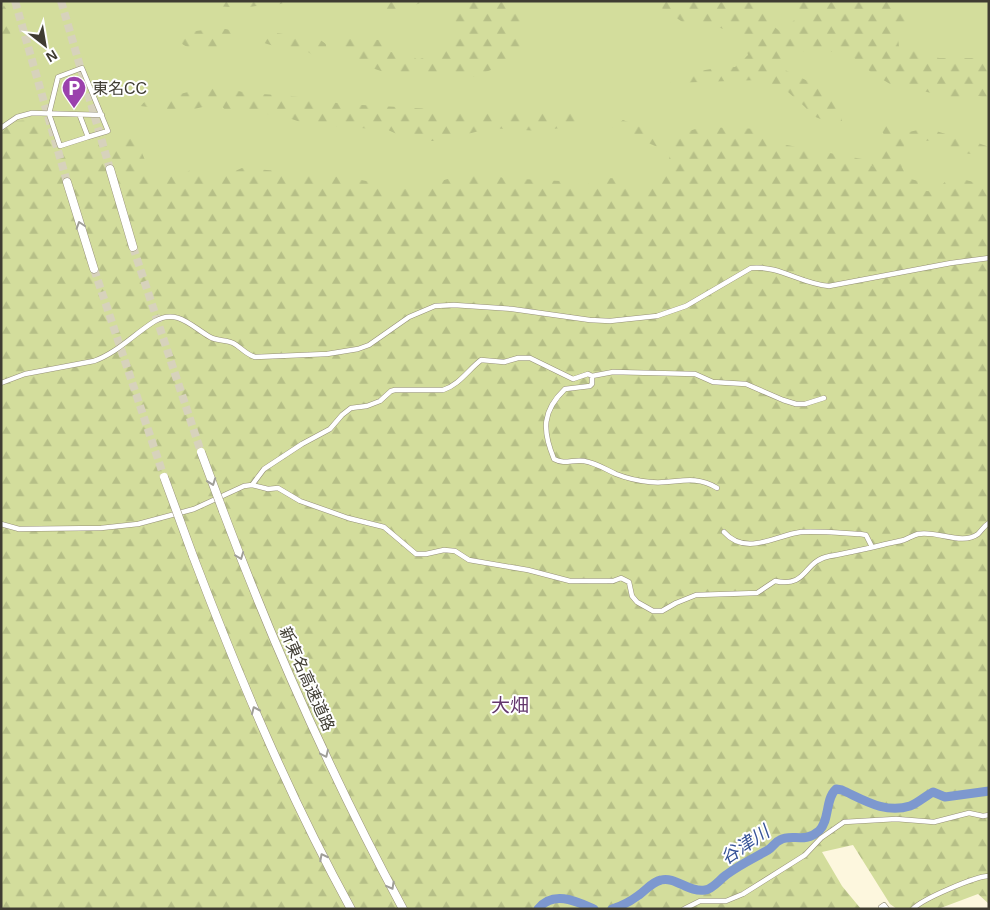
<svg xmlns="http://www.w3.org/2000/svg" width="990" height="910" font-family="Helvetica,'Noto Sans JP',sans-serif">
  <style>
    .green { fill: #d3dd9c }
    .forest { fill: url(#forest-firs) }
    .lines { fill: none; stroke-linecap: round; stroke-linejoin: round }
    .river { stroke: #7d98cf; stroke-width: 9 }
    .motorway-tunnel { stroke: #d7d2bc; stroke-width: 8; stroke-dasharray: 8 4; stroke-linecap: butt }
    .minor-casing { stroke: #969079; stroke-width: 5.5 }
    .motorway-casing { stroke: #969079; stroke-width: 9 }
    .minor { stroke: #fff; stroke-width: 4.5 }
    .motorway { stroke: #fff; stroke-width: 8 }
    .motorway-bridge-casing { stroke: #969079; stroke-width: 9; stroke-linecap: butt }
    .motorway-bridge { stroke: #fff; stroke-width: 8 }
    .oneway { stroke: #9f9e98 }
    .labels { text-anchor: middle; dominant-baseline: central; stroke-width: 4; stroke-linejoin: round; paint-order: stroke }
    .poi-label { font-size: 16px; fill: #3f3c32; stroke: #fff; text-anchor: start }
    .street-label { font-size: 16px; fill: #3f3c32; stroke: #fff }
    .water-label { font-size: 18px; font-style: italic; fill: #345196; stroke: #fff }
    .quarter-label { font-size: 19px; fill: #64386d; stroke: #fff }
  </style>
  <defs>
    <pattern id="forest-firs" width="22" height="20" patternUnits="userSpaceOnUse" patternTransform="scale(1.25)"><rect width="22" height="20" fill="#d3dd9c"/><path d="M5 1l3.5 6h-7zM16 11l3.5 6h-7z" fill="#b6bf87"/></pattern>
  </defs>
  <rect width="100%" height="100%" fill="#fdf7de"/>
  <path class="green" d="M1,1H989V208L1,181Z"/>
  <path class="forest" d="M1,1L12,18L10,38L1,41Z
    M205,1H291L269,7L256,6L242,8L204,5Z
    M377,1H444L443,5L420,3L401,11L377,12L368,5Z
    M456,1H507L518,6L524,29L523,47L509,63L470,78L443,73L390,74L363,65L340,47L349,39L379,40L391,52L410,55L418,60C442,50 459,48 455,17C454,11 453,7 456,1Z
    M651,1H754L772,25L782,33L798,16L799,1H888L917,17L898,38L899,47L939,58H989V99L979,96L959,99L890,84L872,73L854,58L833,52L804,51L784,64L785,70L814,84L841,110L842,121L828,122L813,116L805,107L788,92L760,80L670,83L676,75L717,68L735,67L748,55L739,33L709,25L684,23Z
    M219,28L231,30L236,39C221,53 191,55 178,40L179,37L196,31Z
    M276,33L319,39L326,44L327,51L322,54L314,56L308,52L284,49L264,43L261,36Z
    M208,87L223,88L248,93L292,96L344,104L434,109H520L572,113L589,124L539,131L491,128L440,141H412L388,130L306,124L286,117L261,113H228L219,103L186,111L140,106L149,98L168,97Z
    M34,120L49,130L58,154L74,151L134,133L151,175L181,177L190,170L214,180L242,168L317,174L356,179L412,190L454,177L484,173L504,178L560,181L578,193L594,179L615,178L623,188C659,189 660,186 671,153L612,127L623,120L643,128L663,139L702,127L764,129L776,143L862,159L875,168L864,159L887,139L879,127L890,121L902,127L904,133L918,130L936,131L959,138L970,140L989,147V159L972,154L959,153L935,141L905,140L902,167L907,178L918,181V190L936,192L950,176L989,186V904L978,894L938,909H897L890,904L853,845L822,852L842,886L861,909H1V132L15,121Z"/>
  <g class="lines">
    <path class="river" d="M538,909C553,890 576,901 594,909
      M612,909C622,906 631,901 639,895C646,890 652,882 661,880C675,876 689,893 705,890C713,889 719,880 726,875C739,865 754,858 768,850C773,847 775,842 780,840C792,833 804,844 819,831C830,820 825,799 836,789L842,790C864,800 885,814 910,806C915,805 927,795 933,792L945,797L989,791"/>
    <path class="motorway-tunnel" d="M15,1L67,182
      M61,1L110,169
      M133,247L201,452
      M94,269L164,477"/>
    <defs>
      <path id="minor" d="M80,116L88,137L60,146L49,114L58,77L82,68L108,131L88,137
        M1,128L17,117L32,113L102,115
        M592,376V384L590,386L565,389C542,411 542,430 554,459C565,465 573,459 584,461C596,463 605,469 616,474C626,478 639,481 650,482C675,485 692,473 717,488
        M1,383L25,374L94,361C117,353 134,334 155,321C177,308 192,327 210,337C217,341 226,340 233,343C241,347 245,354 255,357L327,354L358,349L369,345L409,317L435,306L454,305L512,309L590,320L610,321L657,316L686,306L751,268C779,265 801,284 829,286L951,263L989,258
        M252,485L264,469L302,444L330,429L342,415L351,408L367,406L380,401L391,391L395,390H443C459,385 468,370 481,360L504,362L518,358H530L573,379L588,374L592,376L613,372L695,374L713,382L746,384L783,400L796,404H805L824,398
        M1,524L19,529L101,528L138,524L194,509L244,486L252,485L268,489L278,488L300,501L348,518L384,527L416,554H426L444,550L455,551L469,560L528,570L570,581H613L621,578L629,582L632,596L637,602L653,611H662L676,603L696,595L757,593L775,581C809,588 802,561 830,556C848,553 865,549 882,545C889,543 897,542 904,540C909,538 914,535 918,534C937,530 962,546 978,534C982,530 984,526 989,523
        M724,532C746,557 776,535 801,532C820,531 841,533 860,534L866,535L872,547
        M881,907L884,905L887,909
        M684,909L700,901H726L743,894L805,855L821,838L844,822L896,819L934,822L969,813L983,816L989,815
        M913,909C922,899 976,876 989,876"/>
      <path id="motorway" d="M110,169L133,247
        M67,182L94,269
        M223,511C274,647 334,781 403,909
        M193,556C239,677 289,796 351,909"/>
    </defs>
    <use href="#minor" class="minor-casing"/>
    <use href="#motorway" class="motorway-casing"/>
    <use href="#minor" class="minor"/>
    <use href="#motorway" class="motorway"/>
    <defs>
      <path id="motorway-bridge" d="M201,452L223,511
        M164,477L193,556"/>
    </defs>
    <use href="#motorway-bridge" class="motorway-bridge-casing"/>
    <use href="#motorway-bridge" class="motorway-bridge"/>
  </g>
  <defs><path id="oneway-chevron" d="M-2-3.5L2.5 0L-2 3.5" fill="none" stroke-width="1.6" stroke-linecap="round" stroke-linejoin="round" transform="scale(1.25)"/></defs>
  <g class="oneway">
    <use href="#oneway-chevron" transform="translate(80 225) rotate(-108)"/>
    <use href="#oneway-chevron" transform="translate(212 482) rotate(70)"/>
    <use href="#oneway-chevron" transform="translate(240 556) rotate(69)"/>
    <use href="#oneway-chevron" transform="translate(255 710) rotate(-114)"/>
    <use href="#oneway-chevron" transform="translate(325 754) rotate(65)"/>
    <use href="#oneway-chevron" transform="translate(323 857) rotate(-117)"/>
    <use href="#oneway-chevron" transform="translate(391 886) rotate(61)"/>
  </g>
  <defs>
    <symbol id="parking-pin" viewBox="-11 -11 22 30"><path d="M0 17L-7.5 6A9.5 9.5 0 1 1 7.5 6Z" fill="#9b41ad" stroke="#fff"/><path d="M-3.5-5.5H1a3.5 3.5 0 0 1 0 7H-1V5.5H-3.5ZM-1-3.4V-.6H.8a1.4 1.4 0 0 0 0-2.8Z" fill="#fff"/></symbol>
  </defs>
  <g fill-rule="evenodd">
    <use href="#parking-pin" x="60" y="74" width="28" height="38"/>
  </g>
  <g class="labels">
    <g class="poi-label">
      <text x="92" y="88">東名CC</text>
    </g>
    <g class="street-label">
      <text transform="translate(307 679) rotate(66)">新東名高速道路</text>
    </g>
    <g class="water-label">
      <text transform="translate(745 845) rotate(-34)">谷津川</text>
    </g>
    <g class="quarter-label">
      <text x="510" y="705">大畑</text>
    </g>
  </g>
  <rect width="990" height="910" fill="none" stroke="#3f3c32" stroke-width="5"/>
  <g transform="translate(45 45) rotate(149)" stroke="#ffffff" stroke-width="4" paint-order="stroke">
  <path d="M0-4L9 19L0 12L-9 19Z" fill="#3f3c32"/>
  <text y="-8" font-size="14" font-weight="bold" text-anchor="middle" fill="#3f3c32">N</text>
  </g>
</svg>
